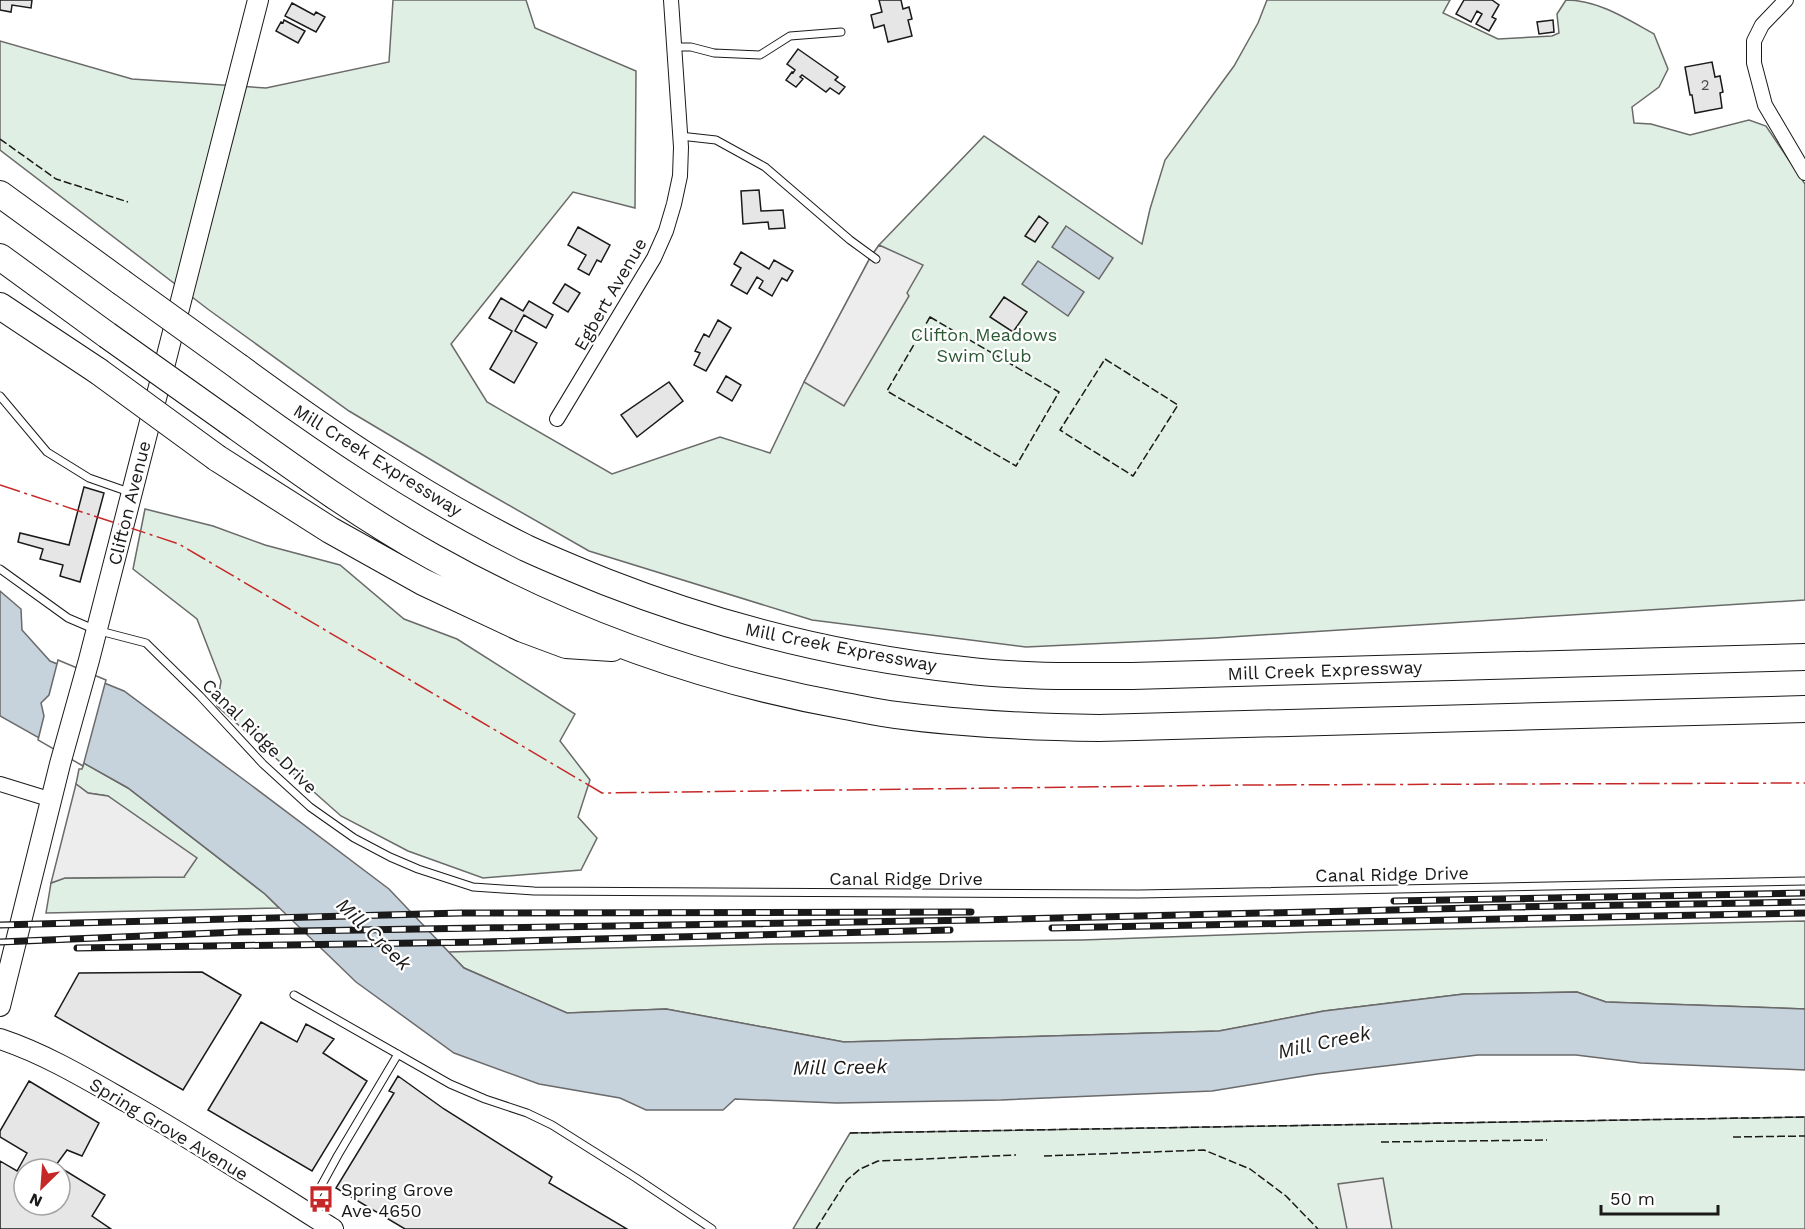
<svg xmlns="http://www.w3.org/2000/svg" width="1805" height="1229" font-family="'Work Sans',sans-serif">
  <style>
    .green { fill: #e0efe3; stroke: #6a6a6a; stroke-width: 1.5 }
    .parking { fill: #ededed; stroke: #6a6a6a; stroke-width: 1.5 }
    .water { fill: #c6d2dc; stroke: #6a6a6a; stroke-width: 1.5 }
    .pier { fill: #fff; stroke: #6a6a6a; stroke-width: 1.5 }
    .building { fill: #e6e6e6; stroke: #1a1a1a; stroke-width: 1.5; fill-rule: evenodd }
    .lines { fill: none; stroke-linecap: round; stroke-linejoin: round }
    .service-casing { stroke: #1a1a1a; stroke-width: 9 }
    .minor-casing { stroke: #1a1a1a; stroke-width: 16 }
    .secondary-casing { stroke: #1a1a1a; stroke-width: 22 }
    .motorway-casing { stroke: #1a1a1a; stroke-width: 28 }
    .service { stroke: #fff; stroke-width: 7 }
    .minor { stroke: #fff; stroke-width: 14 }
    .secondary { stroke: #fff; stroke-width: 20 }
    .motorway { stroke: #fff; stroke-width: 26 }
    .rail-casing { stroke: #1a1a1a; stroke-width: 7 }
    .rail { stroke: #fff; stroke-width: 4.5; stroke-dasharray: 14; stroke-linecap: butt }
    .motorway-bridge-casing { stroke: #1a1a1a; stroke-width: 28; stroke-linecap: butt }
    .motorway-bridge { stroke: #fff; stroke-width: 26 }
    .fence { stroke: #1a1a1a; stroke-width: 1.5; stroke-dasharray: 8 3; stroke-linecap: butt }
    .power { stroke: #c62828; stroke-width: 1.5; stroke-dasharray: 21 4.5 3 4.5; stroke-linecap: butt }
    .labels { text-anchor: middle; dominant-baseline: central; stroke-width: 4.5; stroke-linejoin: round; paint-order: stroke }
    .number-label { font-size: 15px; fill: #4d4d4d }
    .street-label { font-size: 18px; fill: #1a1a1a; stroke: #fff }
    .park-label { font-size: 18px; fill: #2b5a34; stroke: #fff }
    .poi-label { font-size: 18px; fill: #1a1a1a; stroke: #fff; text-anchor: start }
    .water-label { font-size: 20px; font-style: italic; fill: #1a1a1a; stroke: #fff }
  </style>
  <rect width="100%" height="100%" fill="#fff"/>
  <path class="green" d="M393,0H526L535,28L636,71L635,208L573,192L451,344L487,402L612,474L720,437L770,453L804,382L870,258L879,245L984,136L1142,244L1150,209L1165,160L1234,66L1258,23L1267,0H1450L1443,13L1498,39L1552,36L1559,33L1557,14L1566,0C1598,0 1627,19 1654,34L1668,69L1659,87L1632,107L1634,123L1651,124L1690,135L1749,120L1766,126L1805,184V600L1215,638L1026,647L812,620L589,551L470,483L349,411L209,310L0,150V41L132,79L266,88L389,62Z
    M145,509L213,526L265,545L340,565L404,619L457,639L575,714L560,741L590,780L578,817L597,838L581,870L483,878L408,851L341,816L217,706L221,681L197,619L133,569Z
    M84,763L128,788L265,894L279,908L46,913L51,883L64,878L184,877L108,796L88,793L76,784L79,769H82Z
    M1805,921V1009L1606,1002L1577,992L1464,994L1324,1011L1219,1031L844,1042L666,1009L567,1013L464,968L448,952L775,944L1082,940L1311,932Z
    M1805,1117V1229H793L850,1133Z"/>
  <path class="parking" d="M879,245L923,265L907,293L909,296L844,406L804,382L870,258Z
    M76,784L88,793L108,796L197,858L184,877L65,878L51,883Z
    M1383,1178L1392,1229H1347L1338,1184Z"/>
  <path class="water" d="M1066,226L1113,258L1099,279L1052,247Z
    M1038,261L1084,292L1068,316L1022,284Z
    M0,591L21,609L22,630L50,661L124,691L251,785L389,889L464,968L567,1013L666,1009L844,1042L1219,1031L1324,1011L1464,994L1577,992L1606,1002L1805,1009V1070L1641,1063L1576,1055H1478L1317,1074L1212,1091L1001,1100L837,1103L735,1099L723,1110H646L620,1098L539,1084L454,1053L356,982L265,894L128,788L0,716Z"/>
  <path class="pier" d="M58,660L106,680L83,766L38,740L44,716L41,703L49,695Z"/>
  <path class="building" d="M0,0H32L31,8L12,5L11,12L0,10Z
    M879,0H901L903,9L909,7L912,19L908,20L912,36L888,42L884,25L874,28L871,15L882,12Z
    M1464,0H1492L1499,5L1492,17L1496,19L1489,31L1476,24L1482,14L1477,11L1471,22L1456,14Z
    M292,3L314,15L316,12L325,17L316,32L285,16Z
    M284,20L305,31L298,43L276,31L281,22L283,23Z
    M1553,20L1554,32L1539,34L1537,22Z
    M798,49L838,77L835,80L845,87L839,94L830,88L826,92L802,75L800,77L803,79L796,87L786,80L792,72L793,73L795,70L787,64Z
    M1712,62L1715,77L1720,76L1723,92L1720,93L1722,108L1695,113L1692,95H1690L1685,67Z
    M759,190L761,211L783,210L785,228L769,229L768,222L743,224L741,191Z
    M1039,216L1048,223L1035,242L1025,236Z
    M578,227L610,245L601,262L597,260L589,275L578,269L586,255L568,245Z
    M741,252L769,269L774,260L793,271L787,281L782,278L772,296L759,288L763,281L757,277L747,294L731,285L741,268L734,264Z
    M565,284L580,293L568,312L553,303Z
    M1004,297L1027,312L1013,332L990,317Z
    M501,298L523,311L529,301L553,315L546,328L524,315L515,331L537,343L514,383L490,369L512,331L489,318Z
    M718,320L731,328L706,371L694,365L700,353L695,351L704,334L709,337Z
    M726,376L741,385L732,401L717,392Z
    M669,382L683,401L637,437L621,415Z
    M84,487L104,493L80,582L60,576L63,565L40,559L43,549L18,542L20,533L69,545Z
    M202,972L241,995L183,1090L55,1016L79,973Z
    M261,1022L297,1042L306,1024L334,1039L323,1053L367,1081L312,1171L208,1110Z
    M398,1076L444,1109L552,1177L549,1183L627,1229H405L336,1188L394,1093L389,1091Z
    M29,1081L99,1123L82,1156L67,1150L56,1165L105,1195L92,1216L111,1229H0V1161L17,1171L27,1153L0,1137V1131ZM24,1169H60V1205H24Z"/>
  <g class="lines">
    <defs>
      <path id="service" d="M674,47H691L714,53L760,55L790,36L841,32
        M680,136L716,140L765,167L850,240L876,259
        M0,396L47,452L89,478L129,492
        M0,569L68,618L96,630L146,643L200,696L263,764L310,807L354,838L390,857L418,869L473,887L534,891L1139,894L1805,881
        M294,995L450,1084L485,1099L527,1113L552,1125L636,1178L712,1229
        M308,1210L338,1155L398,1054"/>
      <path id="minor" d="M1786,0L1762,25L1754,41V63L1765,105L1805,173
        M557,419L654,258L666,231L674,204L680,176L681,147L671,0
        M0,784L52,800"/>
      <path id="secondary" d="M0,1006L60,764L89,660L258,0
        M0,1039C45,1054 85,1078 127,1102C197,1142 265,1186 333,1229"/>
      <path id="motorway" d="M0,194L121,282
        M0,257L107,335
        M0,306L98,371
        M239,367C330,434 424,497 526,548C552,560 579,571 606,582C721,627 841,657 963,670C1019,677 1076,676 1132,676L1805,657
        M228,421C295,469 361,517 433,557C561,629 701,680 845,706C862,709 879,713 896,715C964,724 1032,727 1099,728L1805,709
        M217,458L330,530L423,582L523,629L566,645L612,648"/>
    </defs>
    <use href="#service" class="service-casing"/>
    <use href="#minor" class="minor-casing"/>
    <use href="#secondary" class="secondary-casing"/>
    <use href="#motorway" class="motorway-casing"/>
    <use href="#service" class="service"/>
    <use href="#minor" class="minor"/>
    <use href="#secondary" class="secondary"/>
    <use href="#motorway" class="motorway"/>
    <defs>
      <path id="rail" d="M1394,901L1805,893
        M0,925L461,913L971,912
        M1052,928L1805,913
        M0,942L240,932L978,920L1514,907L1805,902
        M77,948L482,942L950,930"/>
    </defs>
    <use href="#rail" class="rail-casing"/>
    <use href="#rail" class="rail"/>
    <defs>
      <path id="motorway-bridge" d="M121,282L239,367
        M107,335L228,421
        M98,371L217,458"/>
    </defs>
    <use href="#motorway-bridge" class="motorway-bridge-casing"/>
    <use href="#motorway-bridge" class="motorway-bridge"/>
    <path class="fence" d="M0,139L56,179L128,202
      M930,317L1059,392L1016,466L887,391Z
      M1105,359L1178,405L1133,476L1060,430Z
      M850,1133L1805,1117
      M1733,1137L1805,1136
      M1381,1142L1547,1140
      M1044,1156L1204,1150L1250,1169L1286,1196L1318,1229
      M816,1229L847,1180L860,1169L878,1161L1016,1155"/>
    <path class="power" d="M0,485L179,544L602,793L1243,785L1805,783"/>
  </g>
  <defs>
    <symbol id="bus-bare" viewBox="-9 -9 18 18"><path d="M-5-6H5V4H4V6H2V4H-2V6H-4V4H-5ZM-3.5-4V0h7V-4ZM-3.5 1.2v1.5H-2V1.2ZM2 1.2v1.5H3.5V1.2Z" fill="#c62828" stroke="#fff" stroke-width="2.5" paint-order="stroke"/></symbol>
  </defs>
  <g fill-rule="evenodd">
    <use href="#bus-bare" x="302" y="1180" width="38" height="38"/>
  </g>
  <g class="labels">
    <g class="number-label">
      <text x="1705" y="85">2</text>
    </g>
    <g class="street-label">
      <text transform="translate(610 294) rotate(-60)">Egbert Avenue</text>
      <text transform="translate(378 460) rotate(32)">Mill Creek Expressway</text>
      <text transform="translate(129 503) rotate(-76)">Clifton Avenue</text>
      <text transform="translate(841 647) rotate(11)">Mill Creek Expressway</text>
      <text transform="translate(1325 670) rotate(-2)">Mill Creek Expressway</text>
      <text transform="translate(260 736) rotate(45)">Canal Ridge Drive</text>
      <text transform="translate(1392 874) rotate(-1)">Canal Ridge Drive</text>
      <text x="906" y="878">Canal Ridge Drive</text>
      <text transform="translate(169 1129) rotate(31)">Spring Grove Avenue</text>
    </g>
    <g class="park-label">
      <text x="984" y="334">Clifton Meadows<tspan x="984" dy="21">Swim Club</tspan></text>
    </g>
    <g class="poi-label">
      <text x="341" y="1189">Spring Grove<tspan x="341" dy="21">Ave 4650</tspan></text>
    </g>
    <g class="water-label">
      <text transform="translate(374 934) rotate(44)">Mill Creek</text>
      <text transform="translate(1324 1042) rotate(-12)">Mill Creek</text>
      <text transform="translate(840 1067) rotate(-1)">Mill Creek</text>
    </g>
  </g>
  <g transform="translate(42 1187) rotate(205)"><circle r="28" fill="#ffffff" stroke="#a3a3a3" stroke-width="1.5"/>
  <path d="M0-4.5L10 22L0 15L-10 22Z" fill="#c62828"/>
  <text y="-9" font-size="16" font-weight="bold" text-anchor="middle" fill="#1a1a1a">N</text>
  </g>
  <path d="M1601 1205v9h117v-9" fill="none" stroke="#1a1a1a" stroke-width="3"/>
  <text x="1610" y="1205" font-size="18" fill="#1a1a1a" stroke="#ffffff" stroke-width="4.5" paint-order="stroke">50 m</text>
</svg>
